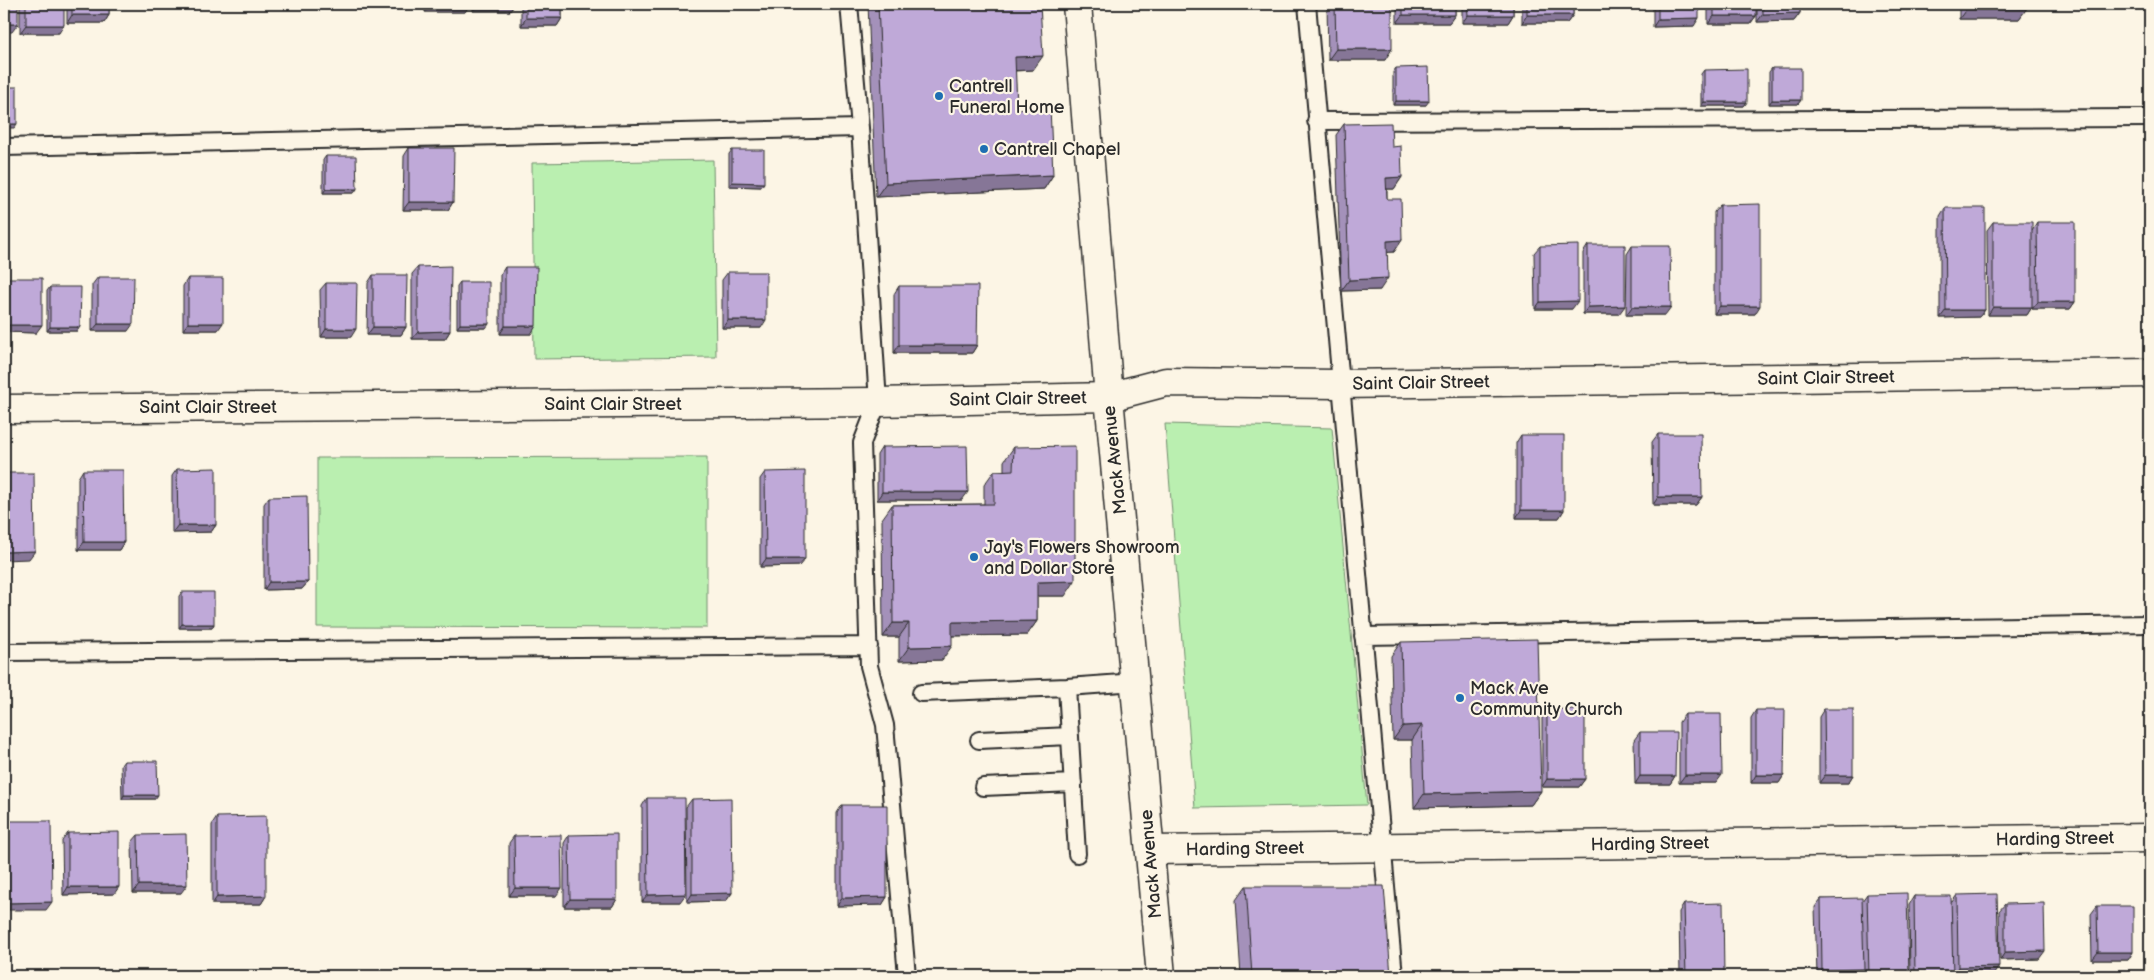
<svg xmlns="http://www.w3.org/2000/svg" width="2154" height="980" font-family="'Balsamiq Sans',sans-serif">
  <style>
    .green { fill: #baefb0; stroke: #728d6e }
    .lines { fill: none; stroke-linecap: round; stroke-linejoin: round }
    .lane-casing { stroke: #2b2b2b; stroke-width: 20 }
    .street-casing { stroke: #2b2b2b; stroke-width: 31 }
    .secondary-casing { stroke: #2b2b2b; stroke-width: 31 }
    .lane { stroke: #fcf5e5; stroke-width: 16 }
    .street { stroke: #fcf5e5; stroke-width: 28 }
    .secondary { stroke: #fcf5e5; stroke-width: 28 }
    .wall { fill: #a491ba; stroke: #2b2b2b }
    .shaded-wall { fill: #867697; stroke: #2b2b2b }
    .building { fill: #bfa9d8; stroke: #2b2b2b }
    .poi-dot { fill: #1f6fb2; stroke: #fcf5e5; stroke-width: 2 }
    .labels { text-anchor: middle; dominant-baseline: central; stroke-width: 4.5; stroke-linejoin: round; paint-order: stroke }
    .poi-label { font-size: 18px; fill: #2b2b2b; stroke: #fcf5e5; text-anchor: start }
    .street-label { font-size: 18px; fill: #2b2b2b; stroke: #fcf5e5 }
  </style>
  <rect width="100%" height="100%" fill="#fcf5e5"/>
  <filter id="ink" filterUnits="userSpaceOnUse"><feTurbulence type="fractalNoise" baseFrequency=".02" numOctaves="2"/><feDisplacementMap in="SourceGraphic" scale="10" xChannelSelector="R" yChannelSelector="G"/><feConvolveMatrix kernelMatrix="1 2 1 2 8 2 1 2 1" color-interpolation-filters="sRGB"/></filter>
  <g filter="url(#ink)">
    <path class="green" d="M713,160L716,357L534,359L532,163Z
      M1165,424L1332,428L1367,805L1195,808Z
      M707,457V628L317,627V458Z"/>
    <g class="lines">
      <defs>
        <path id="lane" d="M849,4L860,128L878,402L862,443L869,666L885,725L907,976
          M1307,4L1394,976
          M1316,121L2150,118
          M4,147L860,128
          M1363,636L2150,624
          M4,652L869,646
          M1067,687L1077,854
          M921,693L1067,687L1136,682
          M979,740L1070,736
          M983,787L1073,783"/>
        <path id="street" d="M4,409L878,402L1109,397L1166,382L1339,384L2150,373
          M1150,850L2150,838"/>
        <path id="secondary" d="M1077,4L1109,397L1161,976"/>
      </defs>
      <use href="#lane" class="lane-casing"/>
      <use href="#street" class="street-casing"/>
      <use href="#secondary" class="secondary-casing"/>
      <use href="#lane" class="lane"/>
      <use href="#street" class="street"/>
      <use href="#secondary" class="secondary"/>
    </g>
    <path class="wall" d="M20,4H64L59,33H20Z
      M67,4H109V15L104,23H67Z
      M425,4H470L465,12H425Z
      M473,4H515L510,11H473Z
      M521,4H562V18L557,26H521Z
      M868,4H1040L1033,70L1015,71L1017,109L1053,175L1044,189L876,197Z
      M1327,4H1392L1385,60H1328Z
      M1397,4H1455V15L1449,23H1397Z
      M1462,4H1513V15L1508,23H1462Z
      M1522,4H1573V15L1567,23H1522Z
      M1653,4H1699L1694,26L1653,27Z
      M1708,4H1756V16L1750,24H1708Z
      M1757,4H1800V13L1794,21L1757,22Z
      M1802,4H1844L1840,10H1802Z
      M1959,4H2066H2027V8L2019,19H1959Z
      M1396,68L1426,105H1393V72Z
      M1772,68L1801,100L1798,104H1769V72Z
      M1704,70L1747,102L1744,106H1701V74Z
      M1344,124L1392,147L1402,177L1394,189H1387V199L1402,240L1394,252H1387L1380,290L1341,291L1336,135Z
      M409,148L453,202L448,210H403L404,156Z
      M732,150L761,187L729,186V154Z
      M326,156L354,193H323V160Z
      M1720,205L1755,314H1714V212Z
      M1945,208L1985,310L1979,317L1940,318V216Z
      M1993,222L2032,230L2037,222L2075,302L2070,309H2032V307L2027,315H1988L1987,230Z
      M1588,245L1619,314H1583V253Z
      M1540,246L1572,309H1535L1534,253Z
      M1632,246L1665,315H1626L1627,254Z
      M418,267L450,331L445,339H412V274Z
      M505,267L531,334H500V275Z
      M728,272L761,328H722V280Z
      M373,275L406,327L401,335H367L368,283Z
      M98,277L128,331H92V285Z
      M7,278L36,333L4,332V283Z
      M188,278L218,330H183V286Z
      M460,282L486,328H457V286Z
      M326,283L351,337H321L320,290Z
      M899,286L977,345L972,353H894V294Z
      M50,287L77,331H47V291Z
      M1658,434L1702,497L1696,505H1653L1652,442Z
      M1521,435L1564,510L1559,518H1516V443Z
      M882,447L962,500H877V455Z
      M1014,447L1065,596H1037V621L1027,635L952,636L942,660L899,661V637H883L882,519L892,505L984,504V485L994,471H1004V461Z
      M177,469L216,525L211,532L172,533V476Z
      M83,470L124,542L119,550H78V478Z
      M765,472L799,566L760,567V479Z
      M269,497L308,582L302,589L264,590V504Z
      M182,592L214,624L212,628H179V596Z
      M1401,642L1541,791L1531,805L1414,808L1412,740H1393L1391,656Z
      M1547,709L1585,779L1579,787H1542V717Z
      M1824,709L1853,775L1848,783H1819V717Z
      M1756,710L1784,775L1779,783H1751V718Z
      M1685,714L1716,783H1679V722Z
      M1640,732L1675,776L1670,784H1635L1634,740Z
      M124,761L155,799H122L121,765Z
      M647,798L680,902H642V806Z
      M692,799L732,893L726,901L687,902L686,807Z
      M842,805L887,897L882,905L837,906V813Z
      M217,817L266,896L261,904H212V825Z
      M68,833L114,894L63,895L62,841Z
      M138,835L181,893H133L132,842Z
      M569,835L617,899L612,907H564V843Z
      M514,836L556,896H509V843Z
      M1246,886L1391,976H1241L1236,900Z
      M1867,894L1909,976H1863V969L1858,976H1817L1815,907L1821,899L1862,901Z
      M1957,895L1994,974L1953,975V976H1910L1909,904L1914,896L1952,902Z
      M1684,904L1724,976H1680L1679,912Z
      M2005,904L2039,959L2000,960L1999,911Z
      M2097,906L2133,952L2128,960H2092L2091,914Z"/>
    <path class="shaded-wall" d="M431,4H470L465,12H425Z
      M478,4H515L510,11H473Z
      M1806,4H1844L1840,10H1802Z
      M1967,8H2027L2019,19H1959Z
      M1800,13L1794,21L1757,22L1763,14Z
      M72,15H109L104,23H67Z
      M1403,15H1455L1449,23H1397Z
      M1468,15H1513L1508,23H1462Z
      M1527,15H1573L1567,23H1522Z
      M1714,16H1756L1750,24H1708Z
      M526,18H562L557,26H521Z
      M1699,18L1694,26L1653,27L1658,19Z
      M4,24H18L12,32H4Z
      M26,25H64L59,33H20Z
      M1336,49H1392L1385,60H1328Z
      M1043,56L1033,70L1005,71L1015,57Z
      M1772,100H1801L1798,104H1769Z
      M1396,101H1429L1426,105H1393Z
      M1704,102H1747L1744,106H1701Z
      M4,124H17L14,128H4Z
      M1053,175L1044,189L876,197L886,183Z
      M1402,177L1394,189H1379L1386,178Z
      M732,182L764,183L761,187L729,186Z
      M326,189H357L354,193H323Z
      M409,202H453L448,210H403Z
      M1402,240L1394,252L1379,253L1387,241Z
      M1388,278L1380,290L1341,291L1349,280Z
      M1578,301L1572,309H1535L1540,302Z
      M2038,302H2075L2070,309H2032Z
      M1625,306L1619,314H1583L1588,307Z
      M1720,306H1760L1755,314H1714Z
      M1632,307H1671L1665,315H1626Z
      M1993,307H2032L2027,315H1988Z
      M1946,310H1985L1979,317L1940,318Z
      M728,320H766L761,328H722Z
      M188,323H223L218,330H183Z
      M98,324H133L128,331H92Z
      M460,324H489L486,328H457Z
      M7,325H42L36,333L4,332V329Z
      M505,326H536L531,334H500Z
      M50,327H80L77,331H47Z
      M373,327H406L401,335H367Z
      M326,329H356L351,337H321Z
      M450,331L445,339H412L418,332Z
      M899,345H977L972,353H894Z
      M882,492H968L962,500H877Z
      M1658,497H1702L1696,505H1653Z
      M1521,510H1564L1559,518H1516Z
      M178,525H216L211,532L172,533Z
      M84,542H124L119,550H78Z
      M35,551L29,559L4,560V552Z
      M766,559H805L799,566L760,567Z
      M1075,581L1065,596H1027L1037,582Z
      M269,582H308L302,589L264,590Z
      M1037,621L1027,635L942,636L952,622Z
      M893,623H909L899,637H883Z
      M182,624H214L212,628H179Z
      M952,646L942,660L899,661L909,647Z
      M1422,725L1412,740H1393L1403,726Z
      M1685,775H1722L1716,783H1679Z
      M1756,775H1784L1779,783H1751Z
      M1825,775H1853L1848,783H1819Z
      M1640,776H1675L1670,784H1635Z
      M1547,779H1585L1579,787H1542Z
      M1541,791L1531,805L1414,808L1424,794Z
      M124,795H158L155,799H122Z
      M139,885H187L181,893H133Z
      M68,887H119L114,894L63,895Z
      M515,888H562L556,896H509Z
      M732,893L726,901L687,902L692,894Z
      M686,894L680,902H642L648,895Z
      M266,896L261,904H212L217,897Z
      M887,897L882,905L837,906L842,898Z
      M570,899H617L612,907H564Z
      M52,902L46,910H4V903Z
      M2045,951L2039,959L2000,960L2005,952Z
      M2098,952H2133L2128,960H2092Z
      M1999,966L1994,974L1953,975L1958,967Z
      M1864,969L1858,976H1818L1822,970Z"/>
    <path class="building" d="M4,4H18V24H4Z
      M26,4H64V25H26Z
      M72,4H109V15H72Z
      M526,4H562V18H526Z
      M878,4H1040L1043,56L1015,57L1017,109L1050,107L1053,175L886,183Z
      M1335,4H1392V49H1336Z
      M1403,4H1455V15H1403Z
      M1467,4H1513V15H1468Z
      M1527,4H1573V15H1527Z
      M1658,4H1699V18L1658,19Z
      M1714,4H1756V16H1714Z
      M1763,4H1800V13L1763,14Z
      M1967,4H2027V8H1967Z
      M1428,67L1429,101H1396V68Z
      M1772,68H1801V100H1772Z
      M1747,69V102H1704V70Z
      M4,87H17V124H4Z
      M1391,123L1392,147L1401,146L1402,177L1386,178L1387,199H1401L1402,240L1387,241L1388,278L1349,280L1344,124Z
      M409,148H454L453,202H409Z
      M732,150H764V183L732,182Z
      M326,156H356L357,189H326Z
      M1760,204V306H1720V205Z
      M1945,208H1985V310H1946Z
      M1993,222H2032V307H1993Z
      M2037,222H2075V302H2038Z
      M1578,245V301L1540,302V246Z
      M1588,245H1625V306L1588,307Z
      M1632,246H1670L1671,307H1632Z
      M451,266L450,331L418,332V267Z
      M505,267H537L536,326H505Z
      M728,272H766V320H728Z
      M373,275H407L406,327H373Z
      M98,277H134L133,324H98Z
      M7,278H42V325H7Z
      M188,278H223V323H188Z
      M460,282H489V324H460Z
      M326,283H357L356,329H326Z
      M899,286H978L977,345H899Z
      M50,287H81L80,327H50Z
      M1658,434H1701L1702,497H1658Z
      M1521,435H1564V510H1521Z
      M967,446L968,492H882V447Z
      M1075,446V581L1037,582V621L952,622V646L909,647V623H893L892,505L994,504V471L1013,470L1014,447Z
      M216,468V525H178L177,469Z
      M83,470H123L124,542H84Z
      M805,471V559H766L765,472Z
      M4,473H34L35,551L4,552Z
      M307,496L308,582H269V497Z
      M182,592H214V624H182Z
      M1537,639L1541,791L1424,794L1422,725L1403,726L1401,642Z
      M1547,709H1585V779H1547Z
      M1824,709H1853V775H1825Z
      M1756,710H1785L1784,775H1756Z
      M1685,714H1721L1722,775H1685Z
      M1640,732H1676L1675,776H1640Z
      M124,761H157L158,795H124Z
      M647,798H685L686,894L648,895Z
      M731,798L732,893L692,894V799Z
      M842,805H887V897L842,898Z
      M266,816V896L217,897V817Z
      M4,821H51L52,902L4,903Z
      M119,832V887H68V833Z
      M186,834L187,885H139L138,835Z
      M617,834V899H570L569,835Z
      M561,835L562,888H515L514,836Z
      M1246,886H1384L1391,976H1252Z
      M1907,893L1909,976H1869L1867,894Z
      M1997,894L1999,966L1958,967L1957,895Z
      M1914,896H1951L1953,976H1915Z
      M1862,898L1864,969L1822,970L1821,899Z
      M1723,903L1724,976H1686L1684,904Z
      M2044,903L2045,951L2005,952V904Z
      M2097,906H2133V952H2098Z"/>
  </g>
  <g class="poi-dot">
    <circle cx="939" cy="96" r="5"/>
    <circle cx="984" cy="149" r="5"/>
    <circle cx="974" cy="557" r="5"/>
    <circle cx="1460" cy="698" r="5"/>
  </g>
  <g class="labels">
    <g class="poi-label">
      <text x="949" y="86">Cantrell<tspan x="949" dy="21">Funeral Home</tspan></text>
      <text x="994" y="149">Cantrell Chapel</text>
      <text x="984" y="547">Jay's Flowers Showroom<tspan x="984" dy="21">and Dollar Store</tspan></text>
      <text x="1470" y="688">Mack Ave<tspan x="1470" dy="21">Community Church</tspan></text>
    </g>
    <g class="street-label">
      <text transform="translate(1826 378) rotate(-1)">Saint Clair Street</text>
      <text transform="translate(1421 383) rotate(-1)">Saint Clair Street</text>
      <text transform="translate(1018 399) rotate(-1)">Saint Clair Street</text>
      <text x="613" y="404">Saint Clair Street</text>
      <text x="208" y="407">Saint Clair Street</text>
      <text transform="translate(1115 460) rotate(-96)">Mack Avenue</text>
      <text transform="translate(2055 839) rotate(-1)">Harding Street</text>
      <text transform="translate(1650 844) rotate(-1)">Harding Street</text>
      <text transform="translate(1245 849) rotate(-1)">Harding Street</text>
      <text transform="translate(1151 864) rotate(-95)">Mack Avenue</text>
    </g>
  </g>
  <rect width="2154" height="980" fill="none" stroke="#fcf5e5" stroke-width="20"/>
  <rect x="10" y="10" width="2134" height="960" fill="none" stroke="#2b2b2b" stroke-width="2" filter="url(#ink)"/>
</svg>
